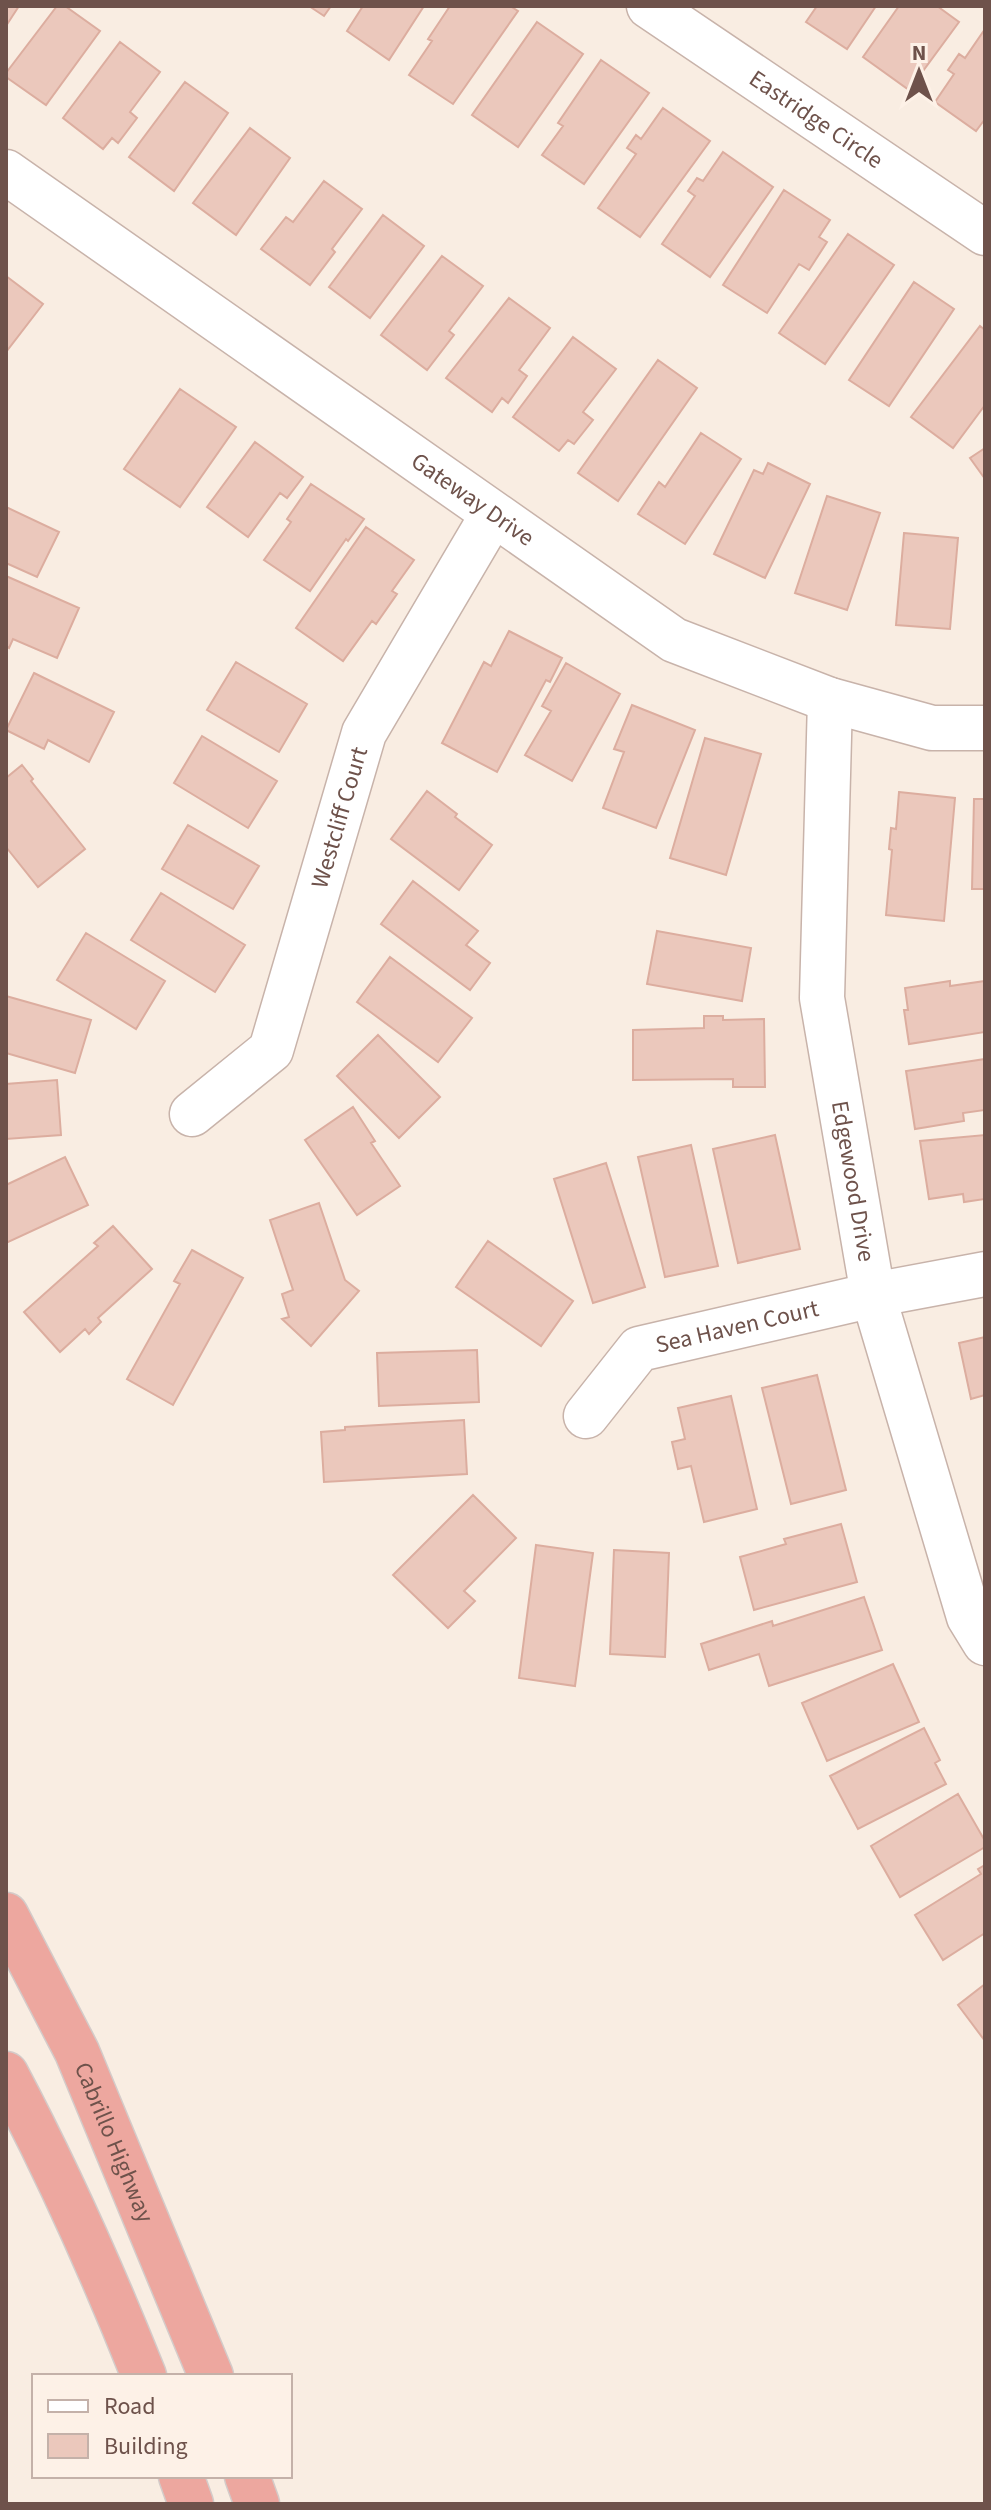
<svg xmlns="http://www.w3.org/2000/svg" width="991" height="2510" font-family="'Source Sans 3',sans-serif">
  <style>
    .building { fill: #ebc8bc; stroke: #dcad9f; stroke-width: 2 }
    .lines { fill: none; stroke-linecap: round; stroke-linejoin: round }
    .minor-casing { stroke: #c8b3aa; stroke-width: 47 }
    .highway-casing { stroke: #d4cbc9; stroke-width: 47 }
    .minor { stroke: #fff; stroke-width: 44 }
    .highway { stroke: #eda79f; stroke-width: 44 }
    .labels { text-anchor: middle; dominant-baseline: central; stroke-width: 7; stroke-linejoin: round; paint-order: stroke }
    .street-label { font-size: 24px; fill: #6e524b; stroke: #fdf1e7 }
  </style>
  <rect width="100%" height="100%" fill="#f9ede2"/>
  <path class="building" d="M6,6H19L6,26Z
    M57,6H65L100,31L46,105L6,77V73Z
    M309,6H331L324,16Z
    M363,6H424L389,60L347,31Z
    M450,6H510L518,11L453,104L409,75L432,41L428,39Z
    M817,6H876L847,49L806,22Z
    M899,6H937L959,22L909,90L863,57Z
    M537,22L583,54L518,147L472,115Z
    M985,29V119L976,131L935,102L954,74L948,70L959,54L965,58Z
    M120,42L160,72L130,112L137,118L118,143L112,138L103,149L63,118Z
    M601,60L649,93L584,184L542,155L563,126L558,123Z
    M185,82L228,113L174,191L129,157Z
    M663,108L710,141L640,237L598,208L636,154L627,148L636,135L641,139Z
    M250,128L290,158L236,235L193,203Z
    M723,152L773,187L710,277L662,244L695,196L688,191L697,178L703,181Z
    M324,181L362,209L332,249L335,252L310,285L261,249L286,217L293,222Z
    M784,190L830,220L819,237L827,242L809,270L799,264L767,313L723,285Z
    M383,215L424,246L370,318L329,287Z
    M848,234L894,265L825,364L779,333Z
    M442,256L483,286L449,331L454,335L427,370L381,335Z
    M6,276L43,304L6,352Z
    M914,282L954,309L889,406L849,380Z
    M509,298L550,328L519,370L527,376L508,403L502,398L492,412L446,378Z
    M980,326L985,330V405L953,448L911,417Z
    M573,337L616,369L583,412L593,420L574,444L568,440L559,451L513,417Z
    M658,360L697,388L618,501L578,473Z
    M180,389L236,427L180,507L124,469Z
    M701,433L741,459L685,544L638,514L659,482L665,487Z
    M255,442L303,477L287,498L280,493L248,537L207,507Z
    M985,448V479L970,458Z
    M768,463L810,484L765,578L714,554L754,470L763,474Z
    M311,484L364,519L348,541L346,539L310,591L264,560L291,522L287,519Z
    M827,496L880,513L847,610L795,593Z
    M6,507L59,532L37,577L6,563Z
    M366,527L414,560L392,591L397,594L376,624L372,621L343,661L296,628Z
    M904,533L958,538L950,629L896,625Z
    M6,576L79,608L57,658L13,639L9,648L6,646Z
    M509,631L562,658L550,682L546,680L497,772L442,743L484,662L491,666Z
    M236,662L307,704L279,752L207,710Z
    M566,663L620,694L572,781L525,755L551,711L542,706Z
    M34,673L114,712L89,762L48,740L44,749L6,730Z
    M632,705L695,730L656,828L603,808L624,752L614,749Z
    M202,736L277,781L248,828L174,783Z
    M705,738L761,754L726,875L670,858Z
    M22,765L33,779L31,781L85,849L38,887L6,847V778Z
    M427,791L457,814L455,817L492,845L459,890L391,839Z
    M899,792L955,798L944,921L886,915L892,850L889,849L891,828L896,829Z
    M974,799H985V889H972Z
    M188,825L259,866L233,909L162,869Z
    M413,881L478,931L466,945L490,963L470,990L381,924Z
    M161,893L245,945L215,992L131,940Z
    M657,931L751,948L742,1001L647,984Z
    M86,933L165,981L136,1029L57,980Z
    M390,957L472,1018L438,1062L357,1002Z
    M950,981V986L985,981V1032L909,1044L904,1010H908L905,988Z
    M6,996L91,1020L75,1073L6,1053Z
    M704,1016H723V1020L764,1019L765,1087H733V1079L633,1080V1030L704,1028Z
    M378,1035L440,1097L399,1138L337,1076Z
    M985,1059V1110L963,1113L964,1121L915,1129L906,1071Z
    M57,1080L61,1135L6,1139V1084Z
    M353,1107L375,1141L371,1143L400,1186L357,1215L305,1140Z
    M775,1135L800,1249L738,1263L713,1149Z
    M985,1135V1199L964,1202L963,1194L929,1199L920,1141Z
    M691,1145L718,1266L665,1277L638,1157Z
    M65,1157L88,1205L6,1243V1185Z
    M606,1163L645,1287L593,1303L554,1179Z
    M319,1203L345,1280L359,1291L311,1346L282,1319L289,1317L282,1294L293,1290L270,1220Z
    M113,1226L152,1269L98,1318L101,1322L89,1334L85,1329L60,1352L24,1312L98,1246L94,1243Z
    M488,1241L573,1301L541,1346L456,1287Z
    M192,1250L243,1278L173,1405L127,1379L180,1284L174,1281Z
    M985,1337V1395L971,1399L959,1343Z
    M477,1350L479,1402L379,1406L377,1353Z
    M817,1375L846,1490L791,1504L762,1388Z
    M731,1396L757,1509L704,1522L691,1466L678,1469L672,1442L685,1439L678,1408Z
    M464,1420L467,1474L324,1482L321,1432L345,1430V1427Z
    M473,1495L516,1538L464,1591L475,1601L448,1628L393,1575Z
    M841,1524L857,1582L754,1610L740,1557L786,1544L784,1539Z
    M536,1545L593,1553L575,1686L519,1678Z
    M614,1550L669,1553L665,1657L610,1654Z
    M864,1597L882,1650L769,1686L759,1654L709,1670L701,1644L772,1621L773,1626Z
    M893,1664L919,1722L827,1761L802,1703Z
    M924,1728L940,1760L935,1763L946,1784L858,1829L830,1776Z
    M958,1794L985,1841V1847L900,1897L871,1846Z
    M985,1865V1933L943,1960L915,1915L981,1874L978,1869Z
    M985,1984V2041L958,2005Z"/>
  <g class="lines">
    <defs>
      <g id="minor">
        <path id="s1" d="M649,6L985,233"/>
        <path id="s2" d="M6,172L674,640L830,700L932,728H985"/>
        <path id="s3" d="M830,700L822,998L873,1295L969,1617L985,1643"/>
        <path id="s4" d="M192,1114L271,1050L364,733L493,514"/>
        <path id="s5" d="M586,1416L639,1349L873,1295L985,1274"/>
      </g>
      <g id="highway">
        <path id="s6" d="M6,1915L77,2052L211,2376"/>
        <path d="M6,2074C58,2172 103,2273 144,2376"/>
        <path d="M181,2476L191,2504"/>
        <path d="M247,2476L257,2504"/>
      </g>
    </defs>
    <use href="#minor" class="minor-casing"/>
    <use href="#highway" class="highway-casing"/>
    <use href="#minor" class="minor"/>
    <use href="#highway" class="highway"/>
  </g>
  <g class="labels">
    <g class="street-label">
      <text stroke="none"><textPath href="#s1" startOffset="202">Eastridge Circle</textPath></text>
      <text stroke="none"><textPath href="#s2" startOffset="570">Gateway Drive</textPath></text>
      <text stroke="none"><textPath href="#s4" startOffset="344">Westcliff Court</textPath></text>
      <text stroke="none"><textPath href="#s3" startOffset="484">Edgewood Drive</textPath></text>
      <text stroke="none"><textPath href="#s5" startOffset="186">Sea Haven Court</textPath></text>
      <text stroke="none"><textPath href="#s6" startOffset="252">Cabrillo Highway</textPath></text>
    </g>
  </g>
  <rect width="991" height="2510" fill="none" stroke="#6e524b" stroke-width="16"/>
  <rect x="32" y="2374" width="260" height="104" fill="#fdf1e7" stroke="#c4b1a9" stroke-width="2"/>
  <rect x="48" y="2400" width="40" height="12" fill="#ffffff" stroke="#c4b1a9" stroke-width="2"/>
  <text x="104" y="2414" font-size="24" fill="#6e524b">Road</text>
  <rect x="48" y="2434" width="40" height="24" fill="#ebc8bc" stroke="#c4b1a9" stroke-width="2"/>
  <text x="104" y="2454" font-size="24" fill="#6e524b">Building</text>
  <g transform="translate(919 72)" stroke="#fdf1e7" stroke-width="6" paint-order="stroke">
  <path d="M0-6L14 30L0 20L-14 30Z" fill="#6e524b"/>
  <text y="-12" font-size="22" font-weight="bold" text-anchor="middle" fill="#6e524b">N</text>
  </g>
</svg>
